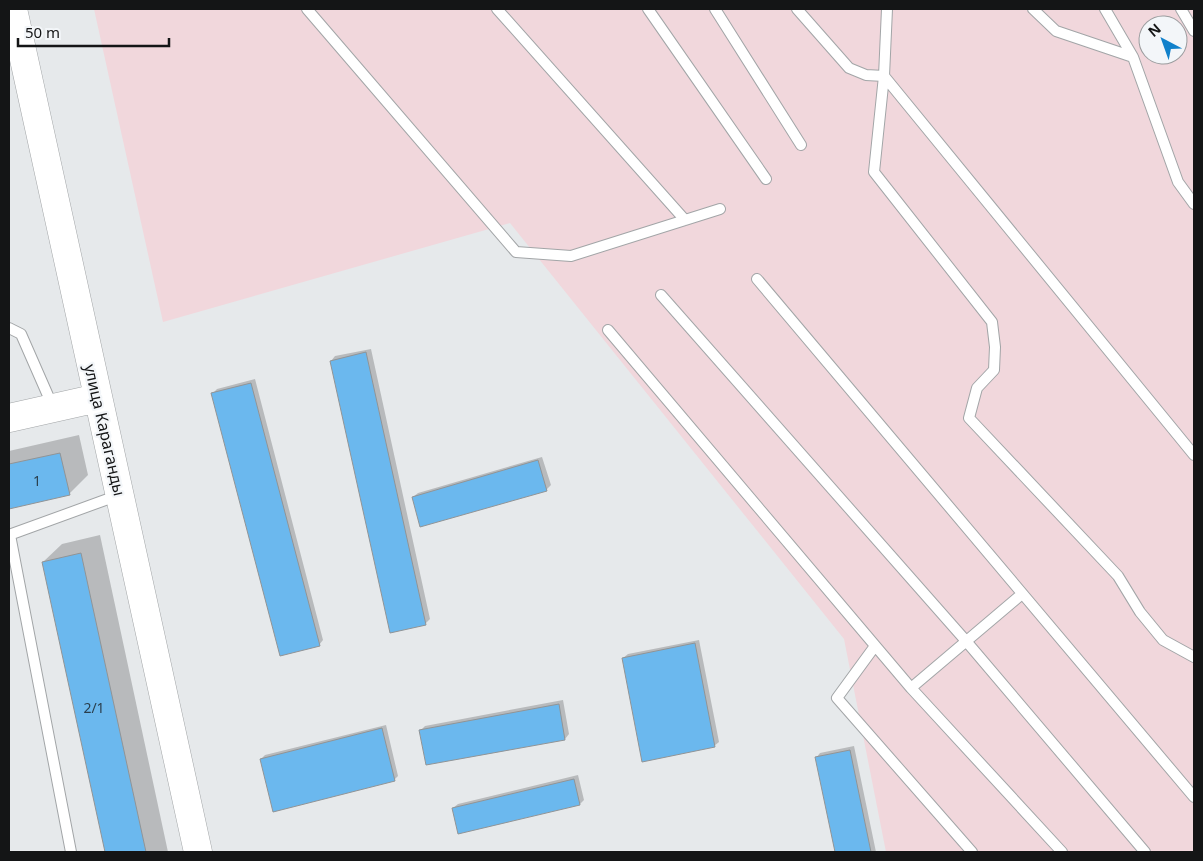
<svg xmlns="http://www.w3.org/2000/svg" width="1203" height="861" font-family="'Noto Sans',sans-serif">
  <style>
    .industrial { fill: #f1d7dc; fill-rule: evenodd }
    .shadow { fill: #0003 }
    .building { fill: #6bb8ee; stroke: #919496 }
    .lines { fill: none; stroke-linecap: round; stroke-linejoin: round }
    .lane-casing { stroke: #a2a5a7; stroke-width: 12 }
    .secondary-casing { stroke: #a2a5a7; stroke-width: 29 }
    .lane { stroke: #fff; stroke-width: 10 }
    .secondary { stroke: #fff; stroke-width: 28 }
    .labels { text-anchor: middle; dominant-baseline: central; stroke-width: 4.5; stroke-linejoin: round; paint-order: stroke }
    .number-label { font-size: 14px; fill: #2a3e4c }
    .street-label { font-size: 16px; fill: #141516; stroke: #f3f6f9 }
  </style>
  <rect width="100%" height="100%" fill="#e6e9eb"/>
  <path class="industrial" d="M94,9H1194V852H886L844,639L510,223L163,322ZM1148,25H1178V55H1148Z"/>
  <path class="shadow" d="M371,349L430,619L426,623L391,631L331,361L335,356Z
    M255,379L323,640L319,645L212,394L217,389Z
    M79,435L88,475L69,494L9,507V451Z
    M542,457L551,485L546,490L413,497L418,493Z
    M100,535L168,852H106L43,562L62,544Z
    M699,640L719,742L714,746L623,658L628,654Z
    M563,700L569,734L565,739L421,730L425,726Z
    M386,725L398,776L394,780L261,759L265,755Z
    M854,746L876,852H836L816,758L820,753Z
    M578,775L584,800L580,804L459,833L453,808L458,804Z"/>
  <path class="building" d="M366,352L426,625L390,633L330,361Z
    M251,383L320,646L280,656L211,393Z
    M60,453L70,495L9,509V464Z
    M538,460L547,491L420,527L412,497Z
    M81,553L146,852H105L42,562Z
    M695,643L715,747L642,762L622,658Z
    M559,704L565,740L426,765L419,730Z
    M382,728L395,781L273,812L260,759Z
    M850,750L871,852H835L815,757Z
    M574,779L580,805L458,834L452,808Z"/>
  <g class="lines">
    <defs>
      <path id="lane" d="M307,9L516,252L571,256L720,209
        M497,9L685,220
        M648,9L766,179
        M715,9L801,145
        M797,9L849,68L866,75L884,76L1194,455
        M887,9L884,76L874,172L992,322L995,347L994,370L977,388L969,418L1118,576L1140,612L1163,640L1194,657
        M1033,9L1056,31L1133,57L1178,182L1194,204
        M1105,9L1133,57
        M1181,9L1194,31
        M757,279L1194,797
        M661,295L966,641L1145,852
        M9,328L21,334L53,407
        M608,330L911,688L1022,594
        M9,535L119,495
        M10,535L71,852
        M875,646L837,698L972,852
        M911,688L1062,852"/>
      <path id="secondary" d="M13,9L198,852
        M9,418L98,398"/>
    </defs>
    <use href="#lane" class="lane-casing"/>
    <use href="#secondary" class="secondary-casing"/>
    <use href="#lane" class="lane"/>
    <use href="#secondary" class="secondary"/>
  </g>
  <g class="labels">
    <g class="number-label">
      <text x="37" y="480">1</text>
      <text x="94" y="707">2/1</text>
    </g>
    <g class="street-label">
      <text transform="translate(105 430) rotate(77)">улица Караганды</text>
    </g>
  </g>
  <rect width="1203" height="861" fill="none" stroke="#141516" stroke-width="20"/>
  <g transform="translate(1163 40) rotate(319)"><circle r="24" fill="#f3f6f9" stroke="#9a9c9e"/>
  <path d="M0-4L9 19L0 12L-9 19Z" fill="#1181cb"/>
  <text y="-8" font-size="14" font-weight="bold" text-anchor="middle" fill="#141516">N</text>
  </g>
  <path d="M18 38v8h151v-8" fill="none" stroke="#141516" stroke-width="2.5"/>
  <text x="25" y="38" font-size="15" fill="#141516" stroke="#f3f6f9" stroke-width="4" paint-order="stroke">50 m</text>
</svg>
